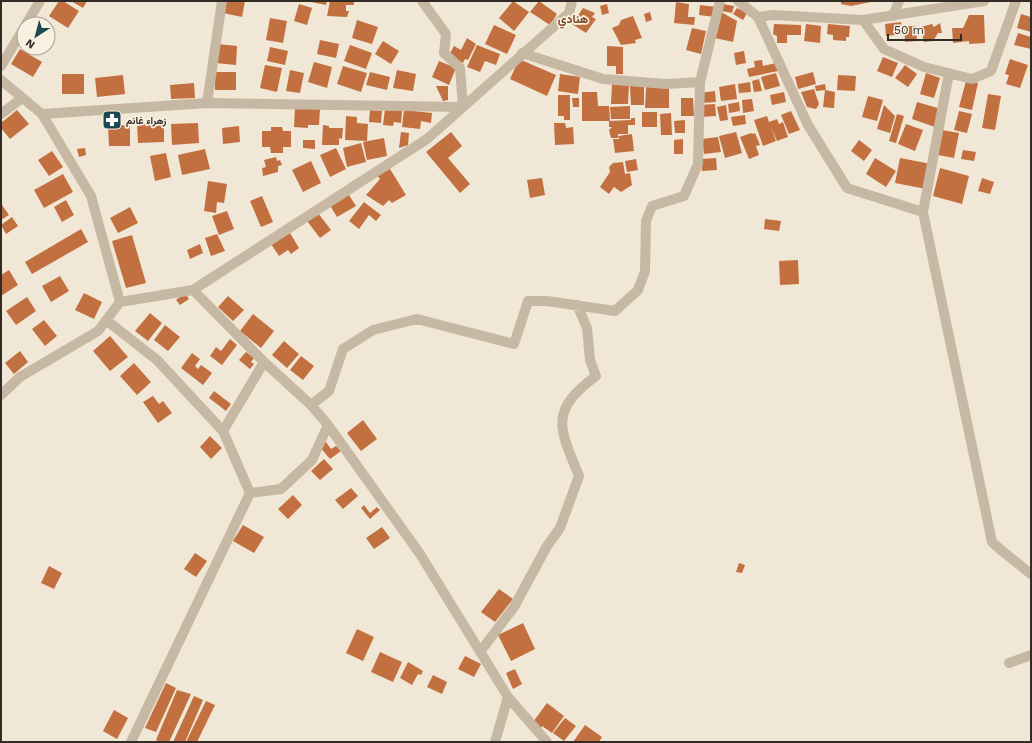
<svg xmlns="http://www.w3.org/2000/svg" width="1032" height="743" font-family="'Work Sans',Vazirmatn,sans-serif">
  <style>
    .building { fill: #c37041 }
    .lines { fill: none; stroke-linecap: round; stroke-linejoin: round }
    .minor { stroke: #c7b8a3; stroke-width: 10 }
    .tertiary { stroke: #c7b8a3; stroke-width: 10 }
    .labels { text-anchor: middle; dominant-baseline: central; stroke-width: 3.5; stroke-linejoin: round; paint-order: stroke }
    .poi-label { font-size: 10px; font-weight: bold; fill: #322b25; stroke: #f8f1e2; text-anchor: start }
    .quarter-label { font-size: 12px; font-weight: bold; fill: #7f4220; stroke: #f8f1e2 }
  </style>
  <rect width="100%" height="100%" fill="#f0e7d6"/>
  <path class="building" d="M59,1H63L79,11L68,28L49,16Z
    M71,1H87L83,8Z
    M225,1H245L242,17L223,13Z
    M311,1H327L326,5L311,2Z
    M330,1H354V5H346V11H349L347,17L327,16Z
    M513,1L529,12L514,31L499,18Z
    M539,1L557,14L550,25L530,12Z
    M841,1H871V2L851,6L841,4Z
    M676,2L689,4L688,17H695L694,25L674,23Z
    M299,4L312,8L307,25L294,21Z
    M607,4L609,13L602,15L600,6Z
    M723,4L734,6L732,13L722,11Z
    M700,5L716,7L715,17L699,15Z
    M583,8L595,13L592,17L596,19L586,33L572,24Z
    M737,8L747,13L743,20L733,14Z
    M650,12L652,20L646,22L644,14Z
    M721,12L737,21L733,42L715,38Z
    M1021,14L1031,17V32L1017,28Z
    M969,15H984L985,43L969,44V41L953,43L952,28H963Z
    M633,16L642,38L635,40L636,43L621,45L612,28L619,25L621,20Z
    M270,18L287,21L283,43L266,40Z
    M357,20L378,27L372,44L352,38Z
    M901,22L903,34L886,36L885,24Z
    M940,23L942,33H938L933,41L924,42L921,27L932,24L934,27Z
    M774,24L801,25V35H787V43H777V36L773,34Z
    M806,24L821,26L820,43L804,41Z
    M828,24L850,26L849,37H846V41L833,40V35L827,34Z
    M494,25L516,35L507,54L485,44Z
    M904,26H916L917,41L905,42Z
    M692,28L706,31L701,54L686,50Z
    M1018,33L1031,37V49L1014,45Z
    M467,38L476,44L468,60L465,59L463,63L449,55L454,46L461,50Z
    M320,40L339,44L336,58L317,54Z
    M383,41L399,51L391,64L375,54Z
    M217,44L237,46L236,65L216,63Z
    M350,45L372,53L366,69L344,61Z
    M477,45L500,54L496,65L485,61L480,72L467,67Z
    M607,46L623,47V74H616V66H607Z
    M270,47L288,51L285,65L267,61Z
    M31,48H46L43,54Z
    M20,49L42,62L33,77L11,64Z
    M744,51L746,63L736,65L734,53Z
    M883,57L898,63L892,77L877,71Z
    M519,59L556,75L547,96L510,79Z
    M1010,59L1028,65L1020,88L1006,84L1009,75L1005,74Z
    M762,60L763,66L776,63L778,71L749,77L747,69L755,67L754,61Z
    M439,61L456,68L449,85L432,77Z
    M314,62L332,67L327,88L308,82Z
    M265,65L282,68L277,92L260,88Z
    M905,65L917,74L908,87L895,78Z
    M343,66L367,73L361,92L337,84Z
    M290,70L304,73L300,93L286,91Z
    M397,70L416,74L413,91L393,88Z
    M215,72H236V90H215Z
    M370,72L390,77L387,90L366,85Z
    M813,72L816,84L798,89L795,77Z
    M776,73L780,86L765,90L761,77Z
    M926,73L940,78L934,98L920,94Z
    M62,74H84V94H62Z
    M560,74L580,77L578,94L558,91Z
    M123,75L125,94L97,97L95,78Z
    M838,75L856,76L855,91L837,90Z
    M759,79L762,91L754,92L752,81Z
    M966,81L978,83L972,110L959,107Z
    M750,82L751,92L739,93L738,84Z
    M194,83L195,98L171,99L170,85Z
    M612,84H629L628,104H611Z
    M735,84L737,99L721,101L719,87Z
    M825,84L826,90L816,91L815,86Z
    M436,86H448V100L443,101Z
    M630,86H644V105H631Z
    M646,87H669V108H645Z
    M814,89L819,104L816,109L807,107L801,92Z
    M825,90L835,92L834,108L823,107Z
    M715,91L716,102L702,103L700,93Z
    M582,92H597L598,106H609L610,121H582Z
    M784,92L786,102L772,105L770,95Z
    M988,94L1001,96L995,130L982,128Z
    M558,95H570V120H564V116H558Z
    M868,96L883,100L877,121L862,117Z
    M572,98H579V107H573Z
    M681,98H693L694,116H681Z
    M752,99L754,111L743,113L742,100Z
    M739,102L740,111L729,113L728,104Z
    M917,102L941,109L935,127L912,119Z
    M715,104L716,116L701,117L700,105Z
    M726,105L728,120L720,121L717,107Z
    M884,105L895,116L890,133L877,129Z
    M630,106V119H611L610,107Z
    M295,108L320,109L319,125H308V128L294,127Z
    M385,109L402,111L401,123L394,122L393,126L383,125Z
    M17,110L29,124L10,139L1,128V123Z
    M370,110L382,111L381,123L369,122Z
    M404,110L432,113L431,123L421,121L420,129L402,127Z
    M791,111L800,130L789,134L781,115Z
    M959,111L972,114L967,133L954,130Z
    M642,112H657V127H642Z
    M671,113L672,135H661L660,114Z
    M897,114L904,116L896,143L889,141Z
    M745,115L746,124L733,126L731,117Z
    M346,116L357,117V123L368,124L367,141L345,140Z
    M767,116L769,122L777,119L779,124L783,122L788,137L777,141L771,127L776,141L763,146L754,120Z
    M631,118H635V125H628V134H618V138H611L609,130L612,127H609V121L631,120Z
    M685,120V133H675L674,121Z
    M137,123H164V142L138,143Z
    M198,123L199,143L172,145L171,124Z
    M554,123H565L566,128L573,127L574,144L555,145Z
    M906,124L923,130L915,151L898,144Z
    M130,125V146H109L108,126Z
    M323,125L329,126V128H343L342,139L339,138V145H322Z
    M239,126L240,142L223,144L222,128Z
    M271,127H282L283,131H291V147H283V153H271L270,147H262V131H271Z
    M942,130L959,133L954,158L938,155Z
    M401,132L409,133L408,145L399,148Z
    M451,132L462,146L448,158L470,184L460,193L426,152Z
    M736,132L742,153L725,158L719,136Z
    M751,133L752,134L755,133L760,145L756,146L759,155L749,159L740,137Z
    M632,134L634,151L615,153L613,139H619L618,136Z
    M718,137L721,152L704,154L702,139Z
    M384,138L387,156L367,160L363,142Z
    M683,139V154H674V140Z
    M303,140H315V149L303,148Z
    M859,140L872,150L864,161L851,151Z
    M361,143L366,162L347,167L343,148Z
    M85,148L86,155L79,157L77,149Z
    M336,148L346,169L330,177L320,155Z
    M205,149L210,169L182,175L178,155Z
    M963,150L976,152L974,161L961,159Z
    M52,151L63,167L49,176L38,160Z
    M166,153L171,177L155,181L150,156Z
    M276,157L277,161L280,160L282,165L278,166V172L263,176L262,168L266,167L264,160Z
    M716,158L717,170L702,171L701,159Z
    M875,158L896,171L886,187L866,174Z
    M900,158L931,164L926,189L895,183Z
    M636,159L638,170L627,172L625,161Z
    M311,161L321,183L303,192L292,170Z
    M623,162L625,174L630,173L632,185L621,192L614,187L609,194L600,187L610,172L609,167L613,163Z
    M940,168L969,176L962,204L933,196Z
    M390,169L406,195L392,203L389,200L383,206L366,195L380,179L377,175Z
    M63,174L73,192L44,208L34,190Z
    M542,178L545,195L530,198L527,180Z
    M982,178L994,182L990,194L978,191Z
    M208,181L227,184L224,203L217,202L216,213L204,211Z
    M347,192L356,206L337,217L329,204Z
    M262,196L273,222L261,227L250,201Z
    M66,200L74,215L62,222L54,207Z
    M364,202L381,215L376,221L369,215L359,229L349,221Z
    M2,205L9,215L1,220V206Z
    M130,207L138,223L118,233L110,218Z
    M227,211L234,229L219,235L212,216Z
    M318,213L331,230L320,238L307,221Z
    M12,217L18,226L6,234L1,225Z
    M765,219L781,221L779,231L764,229Z
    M81,229L88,242L32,274L25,262Z
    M290,233L299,248L291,254L288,250L279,256L271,244Z
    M217,234L225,251L211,256L205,238Z
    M132,235L146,283L126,288L112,241Z
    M200,244L203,253L190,259L187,250Z
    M798,260L799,284L780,285L779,261Z
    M9,270L18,285L1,296V275Z
    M60,276L69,291L51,302L42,286Z
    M84,293L102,302L94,319L75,310Z
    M185,293L189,299L180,305L176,300Z
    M228,296L244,310L233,321L218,307Z
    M27,297L36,311L16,325L6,311Z
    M150,313L162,323L148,341L135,331Z
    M253,314L274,331L261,348L240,331Z
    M44,320L57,336L45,346L32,329Z
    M165,325L180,337L168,351L154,340Z
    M110,336L128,357L110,371L93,351Z
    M230,339L237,345L222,365L210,356L216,347L221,351Z
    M284,341L299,354L287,368L272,355Z
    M20,351L28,362L14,374L5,363Z
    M246,352L254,358L251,362L254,364L250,369L239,360Z
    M192,353L200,359L195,366L198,369L201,365L212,373L203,385L181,368Z
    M301,356L314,366L303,380L290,370Z
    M134,363L151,382L137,395L120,376Z
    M214,391L231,404L226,411L209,398Z
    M153,396L159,404L163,401L172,413L158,423L143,402Z
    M363,420L377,439L361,451L347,433Z
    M210,436L222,448L211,459L200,447Z
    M326,442L331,449L336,446L341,451L330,459L320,447Z
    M324,459L333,469L320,480L311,471Z
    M351,488L358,496L343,509L335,500Z
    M293,495L302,505L288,519L278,509Z
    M364,505L370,513L377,507L380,510L370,519L361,508Z
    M243,525L264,537L254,553L233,541Z
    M382,527L390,538L374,549L366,538Z
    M195,553L207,561L196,577L184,569Z
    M739,563L745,565L742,573L736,572Z
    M49,566L62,573L54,589L41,583Z
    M499,589L513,599L495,622L481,612Z
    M523,623L535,649L511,661L498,635Z
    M357,629L374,637L363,661L346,653Z
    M380,652L402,662L393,682L371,672Z
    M465,656L481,664L474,677L458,669Z
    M408,662L423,671L421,675L418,674L412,685L400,678Z
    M515,669L522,684L513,689L506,673Z
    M433,675L447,682L442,694L427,687Z
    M166,683L176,688L156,732L145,728Z
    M177,690L191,694L169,742H160L156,740Z
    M194,696L203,700L185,742H173Z
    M206,701L215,705L197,742H186Z
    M547,703L564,716L552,733L542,726L541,728L533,722Z
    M114,710L128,718L117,739L103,731Z
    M565,718L576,726L564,741L553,733Z
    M585,725L602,737L599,742H573Z"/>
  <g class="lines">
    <path class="minor" d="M893,16L899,1
      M758,17L808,125L847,188L923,212L992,542L1001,550L1031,574
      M863,20L884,49L924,67L972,79L991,71L1016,1
      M26,24L40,1
      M522,53L603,79L666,84L700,82
      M1,66L24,28
      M207,103L222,1
      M1,114L22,98
      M42,114L91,196L120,302
      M923,212L949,73
      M193,290L264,362L311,405L328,425L420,554L508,697L547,742
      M106,320L157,360L223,431L250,493
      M1,395L20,377L98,331L120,302L193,290L427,139L463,107L460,68L444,53L446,34L422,1
      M311,405L329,391L343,349L373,330L417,319L514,344L528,301H547L615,311L638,290L645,271L646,221L652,206L684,196L698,164L700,82L720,1
      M223,431L264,362
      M480,652L514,607L547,546L560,528L579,476C559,427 549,411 596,376L590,360L587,328L577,305
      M1009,663L1031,655
      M131,742L250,493L281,489L312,460L328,425
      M495,742L508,697"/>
    <path class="tertiary" d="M738,1L758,17L773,15L863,20L984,1
      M1,80L42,114L207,103L463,107L569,13L572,1"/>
  </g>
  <defs>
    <symbol id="pharmacy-square" viewBox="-11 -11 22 22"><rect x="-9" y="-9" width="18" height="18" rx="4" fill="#1c4852" stroke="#f8f1e2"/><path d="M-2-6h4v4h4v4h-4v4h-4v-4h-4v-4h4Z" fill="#fff"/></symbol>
  </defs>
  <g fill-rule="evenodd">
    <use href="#pharmacy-square" x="101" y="109" width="22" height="22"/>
  </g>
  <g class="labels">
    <g class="poi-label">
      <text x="126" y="120">زهراء غانم</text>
    </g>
    <g class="quarter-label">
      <text x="573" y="19">هنادي</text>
    </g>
  </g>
  <rect width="1032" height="743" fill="none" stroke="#322b25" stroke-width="4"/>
  <g transform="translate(36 36) rotate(216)"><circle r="19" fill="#f8f1e2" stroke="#a9a296"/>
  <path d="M0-3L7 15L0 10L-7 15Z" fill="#1c4852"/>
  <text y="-6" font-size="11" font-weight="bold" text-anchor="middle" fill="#322b25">N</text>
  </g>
  <path d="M888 34v6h73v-6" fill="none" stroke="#322b25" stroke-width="2"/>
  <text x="894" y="34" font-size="12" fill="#322b25" stroke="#f8f1e2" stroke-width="3" paint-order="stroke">50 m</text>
</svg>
